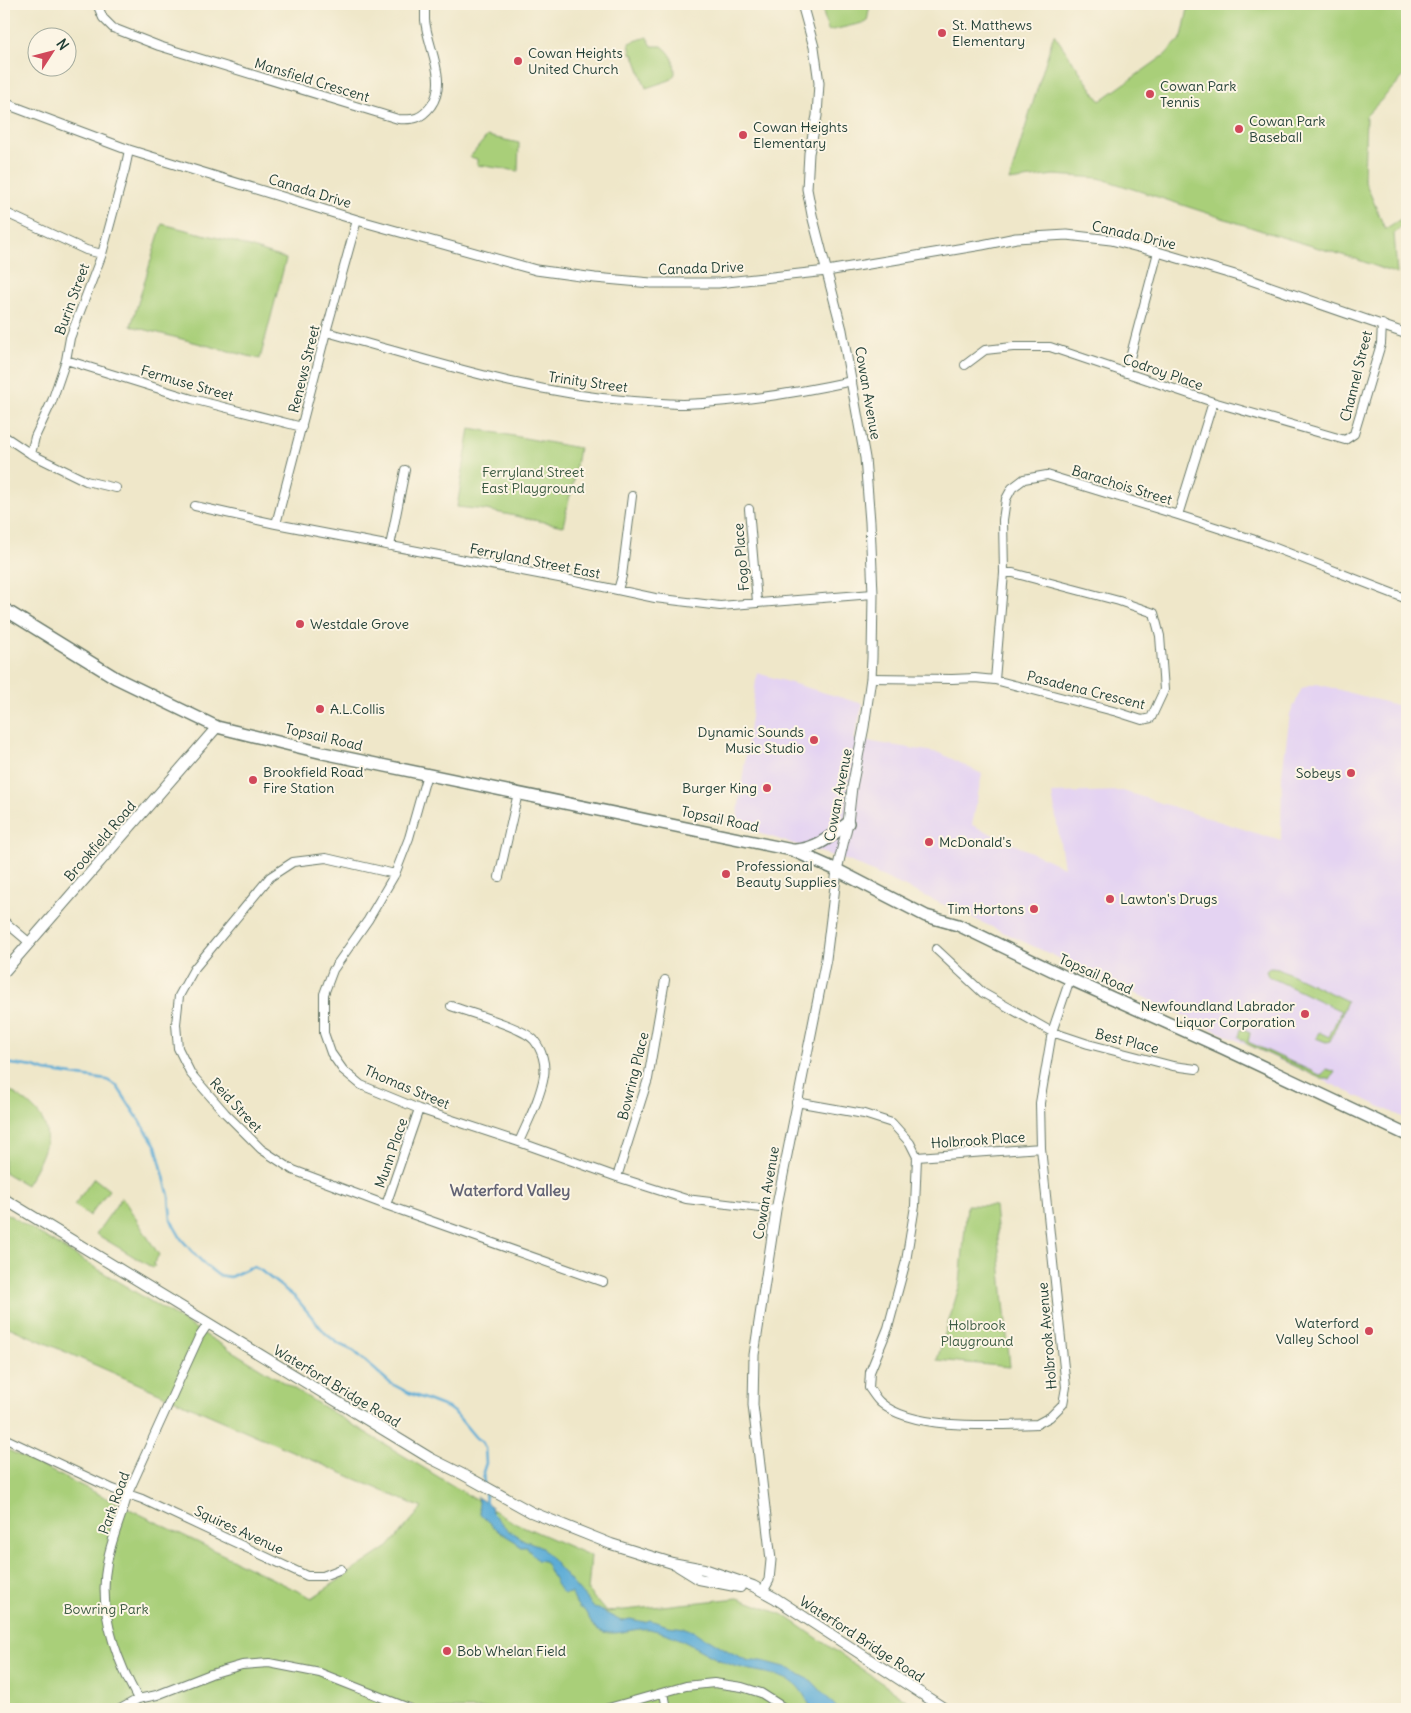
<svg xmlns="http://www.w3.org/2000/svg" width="1411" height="1713" font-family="Delius,sans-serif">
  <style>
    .built { fill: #e4d3f2 }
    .green { fill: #a9cf79; stroke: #648656 }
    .water { fill: #5bacd6; stroke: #3d7485 }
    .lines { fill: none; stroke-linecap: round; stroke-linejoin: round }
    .stream { stroke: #5bacd6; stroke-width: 2.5 }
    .minor-casing { stroke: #687868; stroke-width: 10 }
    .tertiary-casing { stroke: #687868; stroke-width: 11 }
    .secondary-casing { stroke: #687868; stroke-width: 12 }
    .primary-casing { stroke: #687868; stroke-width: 14 }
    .minor { stroke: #fff; stroke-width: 8 }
    .tertiary { stroke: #fff; stroke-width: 9 }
    .secondary { stroke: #fff; stroke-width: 10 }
    .primary { stroke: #fff; stroke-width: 11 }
    .poi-dot { fill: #d1495b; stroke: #fcf5e5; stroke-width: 2 }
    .labels { text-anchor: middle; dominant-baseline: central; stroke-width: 4; stroke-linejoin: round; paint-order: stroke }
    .poi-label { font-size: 14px; fill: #1f3d34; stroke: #fcf5e5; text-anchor: start }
    .street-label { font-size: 14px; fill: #1f3d34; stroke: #fcf5e5 }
    .park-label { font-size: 14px; fill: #3b5a42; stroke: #fcf5e5 }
    .quarter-label { font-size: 16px; font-weight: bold; fill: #636475; stroke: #fcf5e5 }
  </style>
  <rect width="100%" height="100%" fill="#fcf5e5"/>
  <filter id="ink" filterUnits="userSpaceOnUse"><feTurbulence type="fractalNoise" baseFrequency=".02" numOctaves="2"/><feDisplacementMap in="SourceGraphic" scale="10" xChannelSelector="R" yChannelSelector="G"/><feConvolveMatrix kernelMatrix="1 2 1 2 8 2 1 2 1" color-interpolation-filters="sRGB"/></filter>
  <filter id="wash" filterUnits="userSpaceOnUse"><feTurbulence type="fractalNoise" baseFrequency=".0096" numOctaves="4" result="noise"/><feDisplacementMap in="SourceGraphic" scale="20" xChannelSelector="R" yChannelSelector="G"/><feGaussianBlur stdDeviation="1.12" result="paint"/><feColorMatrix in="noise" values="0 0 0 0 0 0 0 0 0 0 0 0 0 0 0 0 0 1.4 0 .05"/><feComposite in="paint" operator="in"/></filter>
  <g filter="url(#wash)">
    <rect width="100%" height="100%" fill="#efe7c9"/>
    <path class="built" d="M757,673L863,704L854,739L940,753L982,774L972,825L1064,867L1052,793L1123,791L1281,841L1282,774L1290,714L1302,688L1317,684L1407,708V1119L849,861L736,826Z"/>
    <path class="green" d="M821,4H870L867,22L828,31Z
      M1189,4H1407V73L1366,116L1364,179L1385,229L1407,215V222L1394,233L1397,274L1356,259L1275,235L1099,178L1054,175L1009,181L1054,34L1100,101L1165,55L1182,37Z
      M647,37L652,46H662C672,54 675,61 675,74L670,80L646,88L634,55L631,53L629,43Z
      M487,136L519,143L518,171L477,165V159L470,157Z
      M162,224L231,241L286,259L260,359L131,326Z
      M470,428L579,448L571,495H570L563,526L486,510L457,507Z
      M1271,967L1278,968L1347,1001L1330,1041L1326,1042L1316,1038L1319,1032L1329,1037L1341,1011L1268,976L1266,971Z
      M1241,1029L1250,1033L1248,1042L1322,1076L1326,1069L1335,1072L1330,1079H1322L1247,1044L1239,1037Z
      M4,1087C55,1118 57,1135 26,1185L4,1172Z
      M94,1178L109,1190L89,1216L74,1205Z
      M122,1197L159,1255L153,1264L155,1266L153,1268L96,1234Z
      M967,1205L995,1206L1010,1367L937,1360L960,1284Z
      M4,1212L509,1520L591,1556L588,1591L606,1612L738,1598L784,1615L919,1709H4V1448L312,1598L388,1547L422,1508L4,1325Z"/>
    <path class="water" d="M477,1497L491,1506L492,1513L509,1531L524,1540L540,1546L595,1609L596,1608L621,1621L630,1619L644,1622L650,1620L668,1626L685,1628L695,1632L705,1639H709L730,1652L749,1661H762L793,1669L799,1674L812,1681L838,1709H812C807,1701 801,1687 792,1682C772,1671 750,1672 729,1664C702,1654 679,1634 649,1629C632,1627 612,1639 597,1629C589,1623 589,1616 584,1610C581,1607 580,1610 578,1606C575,1603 574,1597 571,1593L564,1594C554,1585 552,1572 544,1561L537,1560L526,1547H520L516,1542L498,1531L482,1516L480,1513Z"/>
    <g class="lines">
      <path class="stream" d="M4,1063L34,1067L45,1071L107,1080L117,1086L156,1146L169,1196L171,1219L174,1226L182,1240L204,1264L218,1275L230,1277L249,1268L254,1267L260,1270L296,1298L326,1334L339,1344L354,1351L390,1383L409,1393L448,1408L456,1414L476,1438L482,1442L485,1448L486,1463L483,1472L484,1483
        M485,1491L486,1505"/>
    </g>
  </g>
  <g filter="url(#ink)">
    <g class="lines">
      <defs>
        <path id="minor" d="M97,4L103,18L113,28L159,46L398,119C414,120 421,119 431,106C449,81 427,46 425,20C425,15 425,10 425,4
          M4,212L86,250L102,254
          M326,332C430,360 525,393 633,401C650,402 667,404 683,404C740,402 797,393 852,381
          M66,360L192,399L302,427
          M965,365L985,350L1013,347H1050L1213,402L1345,440L1354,434L1381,344L1382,324
          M1126,373L1158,252
          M4,436L31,454L86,481L116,488
          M31,454L35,437L52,401L66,360L70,338L102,254L125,169L129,150
          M195,506L276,524L580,582L655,598L720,606L873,594
          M749,509L757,602
          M1178,515L1213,402
          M276,524L326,332L357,220
          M390,546L405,470
          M618,590L622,576L632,496
          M871,678L952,679L975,678L995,680L1117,712L1142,720L1151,718L1164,690L1160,636L1154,613L1119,601L1013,573H1004
          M995,680L1004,573L1003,520L1006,499L1012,488L1024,479L1047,475L1178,515L1252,539L1407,599
          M427,774L409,838L395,874L368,920L333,970L324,994V1033L331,1053L343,1070L361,1085L419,1109L519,1142L617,1177L686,1199L776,1210
          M395,874L326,858L293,862L270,877L194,969L179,996L176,1024L178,1048L191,1074L225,1113L261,1149L293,1170L386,1205L603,1282
          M499,877L518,793
          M4,921L30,943
          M936,949L983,993L1052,1032L1088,1044L1173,1066L1196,1069
          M451,1006C470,1013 522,1027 534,1040C542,1050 546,1064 544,1076C540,1099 528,1121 519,1142
          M796,1102L864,1114L892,1123L910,1143L917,1157L915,1206L906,1261L888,1328L870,1372L869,1388C873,1393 876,1399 881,1403C913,1431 997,1425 1037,1424L1050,1417L1063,1404L1066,1387L1041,1148L1040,1103L1052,1032L1070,979
          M917,1157L1041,1148
          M617,1177L648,1079L665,980
          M386,1205L419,1109
          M4,1438L113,1489L142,1499L307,1576H323L341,1569
          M664,1693L667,1709
          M138,1699C116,1659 98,1609 107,1563C111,1539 122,1517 128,1493L199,1337L208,1324
          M120,1709L138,1699L157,1695L211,1674L242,1665L269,1663L320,1673L411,1709
          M605,1709L686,1686L714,1683L742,1687L761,1693L786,1709"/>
        <path id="tertiary" d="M421,4H429
          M4,103L129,150L357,220L536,270L595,278L651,283H718L827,271L982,245L1016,238L1067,235L1111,240L1158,252L1245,278L1407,334
          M763,1591L769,1580L771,1560L753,1405L754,1355L776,1210L826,959L837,870L848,823L852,787L864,727L871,678L872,658L873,594L870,522L865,458L842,330L812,215L807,189L809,153L817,116L819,83L814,47L802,4"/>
        <path id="secondary" d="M4,972L217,727
          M4,1199L430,1458L464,1475L531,1512L611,1544L672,1563L704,1569L753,1586L775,1598L945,1709
          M678,1566L699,1579L740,1587"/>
        <path id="primary" d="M4,609L116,678L217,727L323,753L792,850L837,870L926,916L958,925L1070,979L1223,1048L1407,1135
          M795,850C817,849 831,836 848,823"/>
      </defs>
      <use href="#minor" class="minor-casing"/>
      <use href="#tertiary" class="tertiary-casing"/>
      <use href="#secondary" class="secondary-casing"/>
      <use href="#primary" class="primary-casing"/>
      <use href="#minor" class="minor"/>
      <use href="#tertiary" class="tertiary"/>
      <use href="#secondary" class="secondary"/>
      <use href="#primary" class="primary"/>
    </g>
  </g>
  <g class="poi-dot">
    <circle cx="942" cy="33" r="5"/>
    <circle cx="518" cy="61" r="5"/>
    <circle cx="1150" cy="94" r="5"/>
    <circle cx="1239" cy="129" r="5"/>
    <circle cx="743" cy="135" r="5"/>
    <circle cx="300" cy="624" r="5"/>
    <circle cx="320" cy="709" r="5"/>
    <circle cx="814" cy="740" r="5"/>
    <circle cx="1351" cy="773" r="5"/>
    <circle cx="253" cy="780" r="5"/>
    <circle cx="767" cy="788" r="5"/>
    <circle cx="929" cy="842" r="5"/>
    <circle cx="726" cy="874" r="5"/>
    <circle cx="1110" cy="899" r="5"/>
    <circle cx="1034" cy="909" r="5"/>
    <circle cx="1305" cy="1014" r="5"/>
    <circle cx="1369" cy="1331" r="5"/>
    <circle cx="447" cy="1651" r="5"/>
  </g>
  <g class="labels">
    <g class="poi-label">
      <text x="952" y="25">St. Matthews<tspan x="952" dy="16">Elementary</tspan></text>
      <text x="528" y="53">Cowan Heights<tspan x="528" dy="16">United Church</tspan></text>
      <text x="1160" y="86">Cowan Park<tspan x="1160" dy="16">Tennis</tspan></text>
      <text x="1249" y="121">Cowan Park<tspan x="1249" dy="16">Baseball</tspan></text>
      <text x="753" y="127">Cowan Heights<tspan x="753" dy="16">Elementary</tspan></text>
      <text x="310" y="624">Westdale Grove</text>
      <text x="330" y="709">A.L.Collis</text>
      <text x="804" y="732" text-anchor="end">Dynamic Sounds<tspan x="804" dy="16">Music Studio</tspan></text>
      <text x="263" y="772">Brookfield Road<tspan x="263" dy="16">Fire Station</tspan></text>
      <text x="1341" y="773" text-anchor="end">Sobeys</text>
      <text x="757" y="788" text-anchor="end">Burger King</text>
      <text x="939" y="842">McDonald's</text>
      <text x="736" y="866">Professional<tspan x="736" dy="16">Beauty Supplies</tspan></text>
      <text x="1120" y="899">Lawton's Drugs</text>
      <text x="1024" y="909" text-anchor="end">Tim Hortons</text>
      <text x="1295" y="1006" text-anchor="end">Newfoundland Labrador<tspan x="1295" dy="16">Liquor Corporation</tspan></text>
      <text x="1359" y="1323" text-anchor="end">Waterford<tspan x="1359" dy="16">Valley School</tspan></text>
      <text x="457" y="1651">Bob Whelan Field</text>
    </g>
    <g class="street-label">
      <text transform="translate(312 80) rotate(17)">Mansfield Crescent</text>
      <text transform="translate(310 191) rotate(17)">Canada Drive</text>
      <text transform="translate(1134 235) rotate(13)">Canada Drive</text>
      <text transform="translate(701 268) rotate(-2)">Canada Drive</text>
      <text transform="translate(72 299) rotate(-70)">Burin Street</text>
      <text transform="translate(304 369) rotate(-76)">Renews Street</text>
      <text transform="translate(1163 372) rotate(19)">Codroy Place</text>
      <text transform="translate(1356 376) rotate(-76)">Channel Street</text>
      <text transform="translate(588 382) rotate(8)">Trinity Street</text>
      <text transform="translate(187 383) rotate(16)">Fermuse Street</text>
      <text transform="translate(868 393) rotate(80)">Cowan Avenue</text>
      <text transform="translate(1122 485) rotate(17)">Barachois Street</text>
      <text transform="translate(741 557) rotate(-95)">Fogo Place</text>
      <text transform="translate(535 561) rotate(11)">Ferryland Street East</text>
      <text transform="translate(1086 690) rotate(14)">Pasadena Crescent</text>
      <text transform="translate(324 737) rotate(13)">Topsail Road</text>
      <text transform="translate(838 795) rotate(-79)">Cowan Avenue</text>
      <text transform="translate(720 819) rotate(12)">Topsail Road</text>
      <text transform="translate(100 841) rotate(-49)">Brookfield Road</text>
      <text transform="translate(1096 974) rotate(24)">Topsail Road</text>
      <text transform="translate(1127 1041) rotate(14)">Best Place</text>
      <text transform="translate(633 1076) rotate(-76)">Bowring Place</text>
      <text transform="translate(407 1087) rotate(23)">Thomas Street</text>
      <text transform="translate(236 1105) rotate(47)">Reid Street</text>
      <text transform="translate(978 1140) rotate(-4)">Holbrook Place</text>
      <text transform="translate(391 1153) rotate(-71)">Munn Place</text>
      <text transform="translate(766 1193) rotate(-80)">Cowan Avenue</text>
      <text transform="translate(1047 1336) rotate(-95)">Holbrook Avenue</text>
      <text transform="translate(337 1386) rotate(31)">Waterford Bridge Road</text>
      <text transform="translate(114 1503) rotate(-70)">Park Road</text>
      <text transform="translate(239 1530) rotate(25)">Squires Avenue</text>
      <text transform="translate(862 1639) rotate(33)">Waterford Bridge Road</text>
    </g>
    <g class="park-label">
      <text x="533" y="472">Ferryland Street<tspan x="533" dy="16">East Playground</tspan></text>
      <text x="977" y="1325">Holbrook<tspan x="977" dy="16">Playground</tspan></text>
      <text x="106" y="1609">Bowring Park</text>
    </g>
    <g class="quarter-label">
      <text x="510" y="1190">Waterford Valley</text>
    </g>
  </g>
  <rect width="1411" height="1713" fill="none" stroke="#fcf5e5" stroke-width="20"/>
  <g transform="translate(52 52) rotate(54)"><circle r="24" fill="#fcf5e5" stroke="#a4ab9e"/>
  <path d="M0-4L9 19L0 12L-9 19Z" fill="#d1495b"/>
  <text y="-8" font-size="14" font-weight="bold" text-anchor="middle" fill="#1f3d34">N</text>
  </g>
</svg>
